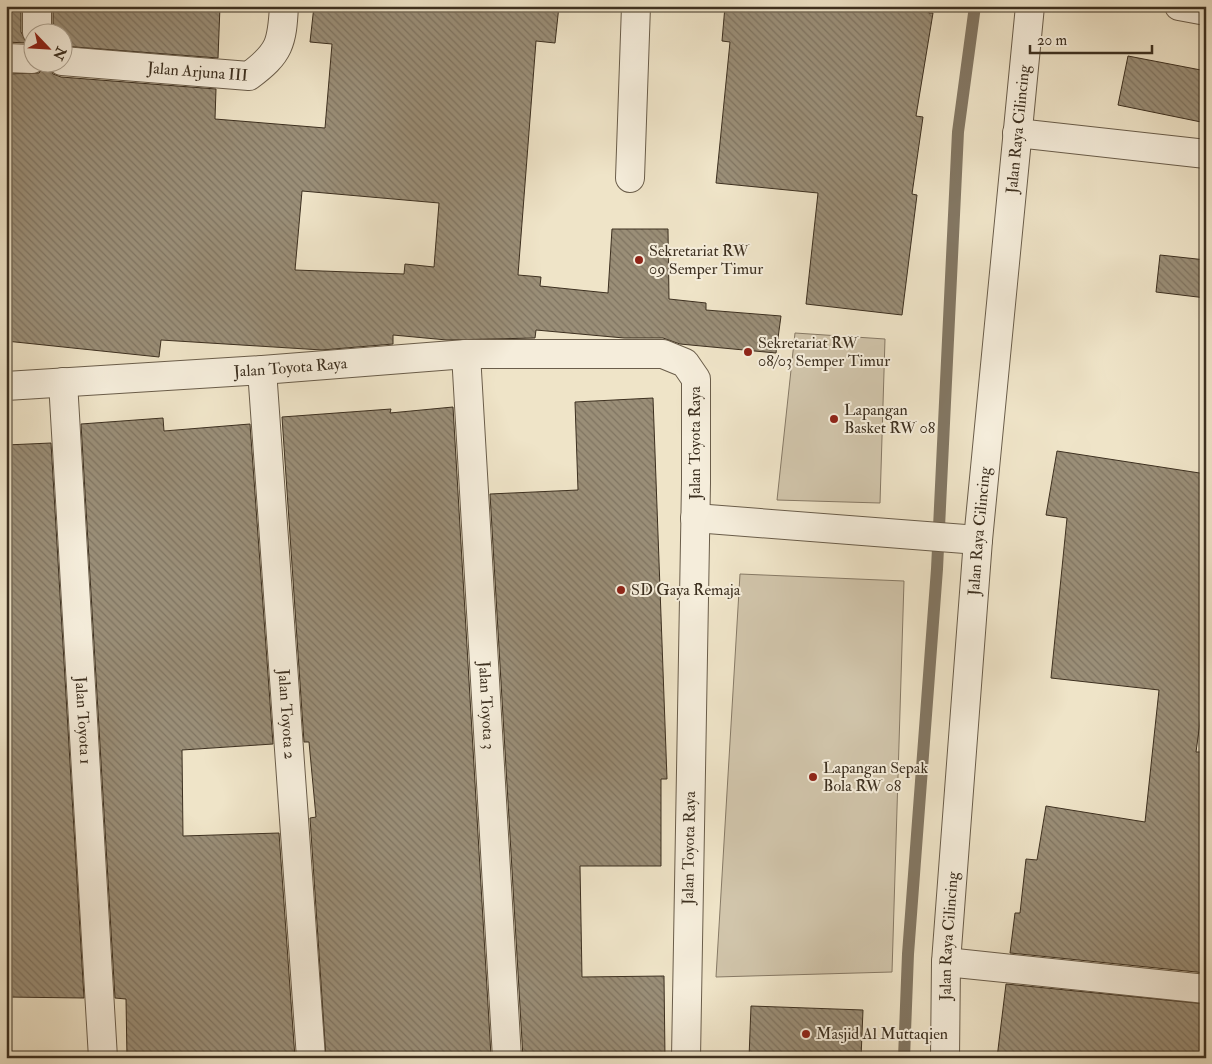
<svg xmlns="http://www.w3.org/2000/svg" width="1212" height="1064" font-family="'IM FELL Double Pica',serif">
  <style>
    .pitch { fill: #d1c5ab; stroke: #877a66 }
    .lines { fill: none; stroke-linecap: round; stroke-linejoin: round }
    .stream { stroke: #837763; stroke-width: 12 }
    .building { fill: url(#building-back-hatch); stroke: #3d3020; fill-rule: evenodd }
    .minor-casing { stroke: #6a5d4a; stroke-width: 30 }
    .minor { stroke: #f5eddb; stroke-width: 28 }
    .poi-dot { fill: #8f2418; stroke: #f5eddb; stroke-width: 2 }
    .labels { text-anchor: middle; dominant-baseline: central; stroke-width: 4; stroke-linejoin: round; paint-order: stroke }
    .street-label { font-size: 16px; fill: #3d3020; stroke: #f5eddb }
    .poi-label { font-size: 16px; fill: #3d3020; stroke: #f5eddb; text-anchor: start }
  </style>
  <defs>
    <pattern id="building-back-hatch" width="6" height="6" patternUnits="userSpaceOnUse" patternTransform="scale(1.25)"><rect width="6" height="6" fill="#9a8e77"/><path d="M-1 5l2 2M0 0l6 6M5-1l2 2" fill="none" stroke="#7f7461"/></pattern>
  </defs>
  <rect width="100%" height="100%" fill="#efe4c8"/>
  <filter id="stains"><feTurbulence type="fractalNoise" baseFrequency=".004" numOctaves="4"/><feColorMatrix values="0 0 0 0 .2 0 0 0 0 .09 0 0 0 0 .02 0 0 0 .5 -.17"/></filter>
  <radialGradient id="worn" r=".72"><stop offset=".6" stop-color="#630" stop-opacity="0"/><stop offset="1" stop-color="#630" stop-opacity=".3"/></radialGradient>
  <path class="pitch" d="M795,333L885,339L880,503L777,500Z
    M740,574L904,581L892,972L716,977Z"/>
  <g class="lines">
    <path class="stream" d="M904,1058L908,954L937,569L958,132L975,6"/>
  </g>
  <path class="building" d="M6,6H21V32L27,43L6,42Z
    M53,6H220L218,58L62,46V32H53Z
    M314,6H559L555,43L536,41L518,275L541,277L540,286L608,293L612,229H668L669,299L706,303V310L781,316L776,353L680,344L663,338H624L536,330L535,338L447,340L393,335V344L322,350L161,340L159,357L6,341V74L39,73L47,62L53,74L61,77L216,89L215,119L325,128L332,44L310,42ZM302,191L439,203L434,267L405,264L404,274L295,270Z
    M725,6H929V13H933L916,116L923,117L912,194L917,195L902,315L806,304L818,193L716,183L730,42L722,41Z
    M1128,56L1206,71V123L1118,105Z
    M1160,255L1206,260V298L1156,292Z
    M653,398L667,779H661V866H580L582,977L664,976L665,1058H523L490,494L578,490L575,402Z
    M453,407L491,1056L326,1058L310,818L316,817L309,742H304L282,417L391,409L390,413Z
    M163,418L164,431L250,424L273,744L182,750L183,836L279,833L295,1058H127L126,999L115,998L81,424Z
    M51,443L84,998L6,997V445Z
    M1057,451L1206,474V678L1196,752H1206V973L1010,953L1015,913H1020L1026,859L1037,860L1046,806L1145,822L1159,690L1051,678L1067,518L1046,515Z
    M1006,984L1206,1004V1058H997Z
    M751,1006L863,1010L861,1058H749Z"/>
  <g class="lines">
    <defs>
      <g id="minor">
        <path d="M37,6V32"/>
        <path d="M1179,6L1206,11"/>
        <path d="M6,58L32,59"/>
        <path id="s1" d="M62,61L249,76C280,53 282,43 284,6"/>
        <path d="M1017,133L1206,154"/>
        <path d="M630,178L636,6"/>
        <path id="s2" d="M466,354L507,1058"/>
        <path id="s3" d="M262,370L311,1058"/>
        <path id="s4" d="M63,382L103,1058"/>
        <path id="s5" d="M6,386L262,370L466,354H663L685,363L696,379V483L686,1058"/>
        <path d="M695,518L978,540"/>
        <path d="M946,962L1206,989"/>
        <path id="s6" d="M945,1058L946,962L978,540L1030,6"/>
      </g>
    </defs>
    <use href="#minor" class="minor-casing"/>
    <use href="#minor" class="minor"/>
  </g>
  <g class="poi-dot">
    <circle cx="639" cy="260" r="5"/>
    <circle cx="748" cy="352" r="5"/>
    <circle cx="834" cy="419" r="5"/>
    <circle cx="621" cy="590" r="5"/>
    <circle cx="813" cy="777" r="5"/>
    <circle cx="806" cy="1034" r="5"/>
  </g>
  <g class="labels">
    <g class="street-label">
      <text stroke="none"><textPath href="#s1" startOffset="136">Jalan Arjuna III</textPath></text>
      <text stroke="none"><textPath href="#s6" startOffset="932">Jalan Raya Cilincing</textPath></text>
      <text stroke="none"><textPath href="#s5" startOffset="285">Jalan Toyota Raya</textPath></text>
      <text transform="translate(695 443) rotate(-90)">Jalan Toyota Raya</text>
      <text stroke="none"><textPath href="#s6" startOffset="528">Jalan Raya Cilincing</textPath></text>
      <text stroke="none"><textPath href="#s2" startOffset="352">Jalan Toyota 3</textPath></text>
      <text stroke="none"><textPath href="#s3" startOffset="345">Jalan Toyota 2</textPath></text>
      <text stroke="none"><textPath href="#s4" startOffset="339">Jalan Toyota 1</textPath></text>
      <text transform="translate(689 848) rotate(-89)">Jalan Toyota Raya</text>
      <text stroke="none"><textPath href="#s6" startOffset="122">Jalan Raya Cilincing</textPath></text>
    </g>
    <g class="poi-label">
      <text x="649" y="251">Sekretariat RW<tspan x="649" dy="18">09 Semper Timur</tspan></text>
      <text x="758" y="343">Sekretariat RW<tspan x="758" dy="18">08/03 Semper Timur</tspan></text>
      <text x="844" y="410">Lapangan<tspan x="844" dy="18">Basket RW 08</tspan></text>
      <text x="631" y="590">SD Gaya Remaja</text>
      <text x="823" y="768">Lapangan Sepak<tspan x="823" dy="18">Bola RW 08</tspan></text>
      <text x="816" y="1034">Masjid Al Muttaqien</text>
    </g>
  </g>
  <rect width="1212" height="1064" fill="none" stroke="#efe4c8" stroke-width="25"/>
  <rect x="8" y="8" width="1197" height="1049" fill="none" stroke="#3d3020" stroke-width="2.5"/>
  <rect x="12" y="12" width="1187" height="1039" fill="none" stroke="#3d3020"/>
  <g transform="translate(48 48) rotate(115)"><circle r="24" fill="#f5eddb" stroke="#aba190"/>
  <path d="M0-4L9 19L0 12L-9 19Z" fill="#8f2418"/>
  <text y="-8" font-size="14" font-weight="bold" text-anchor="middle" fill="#3d3020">N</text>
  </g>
  <path d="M1030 45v8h122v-8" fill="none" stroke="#3d3020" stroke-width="2.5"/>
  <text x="1037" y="45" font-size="15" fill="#3d3020" stroke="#f5eddb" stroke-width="4" paint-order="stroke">20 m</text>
  <rect width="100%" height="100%" filter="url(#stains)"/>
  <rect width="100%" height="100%" fill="url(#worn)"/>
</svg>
